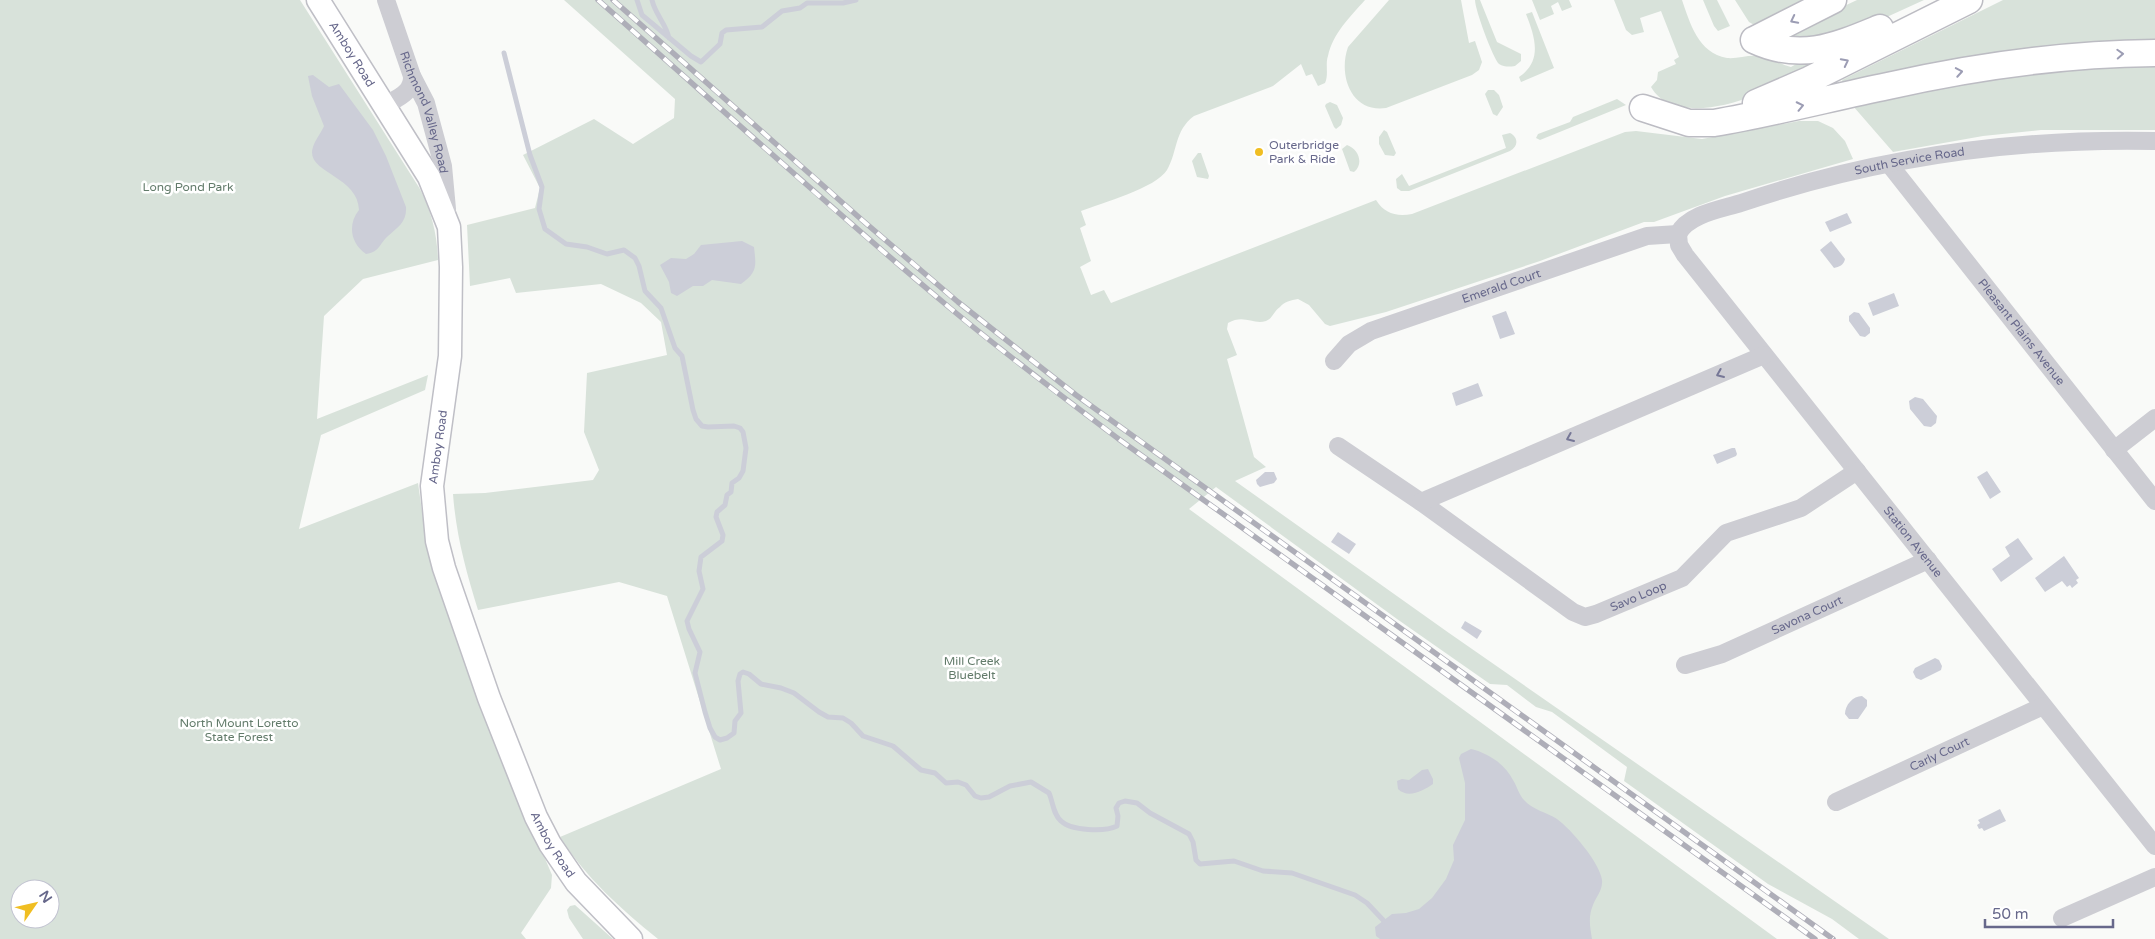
<svg xmlns="http://www.w3.org/2000/svg" width="2155" height="939" font-family="'Varela Round',sans-serif">
  <style>
    .green { fill: #d8e2da; fill-rule: evenodd }
    .water { fill: #ccced8 }
    .lines { fill: none; stroke-linecap: round; stroke-linejoin: round }
    .stream { stroke: #ccced8; stroke-width: 5 }
    .major-casing { stroke: #bfbfc6; stroke-width: 25 }
    .highway-casing { stroke: #bcbcc3; stroke-width: 29 }
    .minor { stroke: #cdcdd3; stroke-width: 18 }
    .major { stroke: #fff; stroke-width: 22 }
    .highway { stroke: #fff; stroke-width: 26 }
    .rail-casing { stroke: #aeaeb8; stroke-width: 5.5 }
    .rail { stroke: #fff; stroke-width: 4; stroke-dasharray: 11; stroke-linecap: butt }
    .oneway { stroke: #9c9db4 }
    .oneway2 { stroke: #767796 }
    .poi-dot { fill: #f0be22; stroke: #fff; stroke-width: 2 }
    .labels { text-anchor: middle; dominant-baseline: central; stroke-width: 5; stroke-linejoin: round; paint-order: stroke }
    .street-label { font-size: 12px; fill: #67688b; stroke: #fff }
    .poi-label { font-size: 12px; fill: #67688b; stroke: #fff; text-anchor: start }
    .park-label { font-size: 12px; fill: #627b6a; stroke: #fff }
  </style>
  <rect width="100%" height="100%" fill="#f9faf8"/>
  <path class="green" d="M0,0H300L420,189C432,213 437,234 438,260L363,279L324,316L317,419L428,375L425,390L321,435L299,529L418,483L427,546L481,707L552,875L551,888L521,933L526,939H0ZM20,889H50V919H20Z
    M564,0H1365C1350,17 1333,33 1328,56C1325,64 1329,75 1325,83L1318,86L1312,74L1306,76L1301,64L1273,86L1194,116C1174,131 1178,151 1167,170C1156,188 1102,203 1081,211L1086,225L1080,228L1091,261L1080,267L1081,269L1091,295L1104,290L1111,303L1376,200C1384,213 1396,217 1412,214L1625,132L1636,131L1702,139L1799,121H1818L1833,128L1845,141L1853,159L1725,196L1654,222H1644L1540,261L1386,312L1330,326L1325,324L1309,305L1298,299C1291,300 1284,302 1280,307C1274,311 1273,318 1266,321C1253,325 1244,314 1228,323L1227,329L1237,355L1227,359L1254,457L1266,467L1235,481L1449,633L1889,939H1859L1832,919L1768,884L1624,781L1627,767L1552,712L1536,707L1507,685L1490,684L1397,619L1216,487L1189,509L1777,939H658C621,909 586,878 560,837L721,769L667,596L619,582L478,610C466,571 456,535 453,494L485,493L593,480L599,470L584,432L587,373L667,355L661,322L641,303L601,284L516,293L510,278L470,286L467,225L535,208L540,188L523,155L594,119L633,144L674,118L675,99Z
    M1389,0H1461L1469,43L1475,41L1482,62L1479,70L1472,75L1386,108C1351,113 1338,75 1348,47Z
    M1475,0H1480L1497,42L1521,54V61L1515,66C1509,67 1504,67 1499,64C1493,58 1475,10 1475,0Z
    M1532,0H1569L1572,7L1562,11L1558,2L1551,6L1554,14L1540,20Z
    M1614,0H1682C1690,23 1698,53 1727,58C1737,59 1747,55 1758,56C1769,57 1780,64 1791,67L1798,63L1818,62C1795,74 1773,88 1750,97C1722,108 1669,119 1651,87L1657,80L1658,72L1676,64L1674,60L1679,57L1661,11L1640,18L1644,32L1632,35L1626,30Z
    M1703,0H1717L1730,26L1718,31L1714,26Z
    M1735,0H1812L1756,26L1749,22Z
    M1857,0H1924L1878,21L1801,46L1783,35Z
    M2003,0H2155V44L1846,89L1842,80Z
    M1532,12L1554,68L1521,82L1519,77C1543,61 1535,37 1526,14Z
    M2155,65V130H2041L1983,136L1893,152L1853,106L1974,81L2046,71Z
    M1488,90H1494L1499,95L1503,107L1497,116L1493,114L1485,94Z
    M1617,99L1626,105L1540,140L1536,138L1538,134L1570,122L1573,117Z
    M1330,102L1337,105L1343,118L1341,125L1336,129L1334,127L1325,106L1326,104Z
    M1384,130L1387,132L1396,153L1394,156L1385,155L1379,144V137Z
    M1510,133C1518,137 1519,146 1510,151L1409,191H1401L1397,188L1396,179L1402,174L1409,186L1506,148L1502,135Z
    M1347,145C1359,149 1364,164 1354,172L1350,171L1342,149Z
    M1198,153H1201L1209,176L1208,179L1197,177L1192,161Z
    M575,905L613,939H583L569,918L567,910L570,906Z"/>
  <path class="water" d="M313,75L329,87L339,84L373,130L386,156L406,207C407,222 398,227 388,236C379,244 380,252 366,254C351,244 347,225 359,210C358,175 304,173 313,147C315,140 321,133 324,126L312,96L308,76Z
    M1847,213L1852,223L1830,232L1825,222Z
    M742,241L754,247C756,266 758,272 741,284L712,280L703,286H693L677,296L671,293L669,282L660,265L671,258L686,259L694,254L701,245Z
    M1831,241L1845,259C1844,265 1839,267 1834,268L1820,250Z
    M1894,293L1899,306L1873,316L1868,303Z
    M1506,311L1515,334L1500,339L1492,316Z
    M1854,312L1859,313L1870,328V333L1865,337L1860,336L1849,321V316Z
    M1478,383L1483,396L1456,406L1452,393Z
    M1915,397L1923,399L1937,416L1936,423L1931,427L1924,426L1910,409L1909,401Z
    M1732,448H1735L1737,454L1736,456L1717,464L1713,455Z
    M1987,471L2001,492L1990,499L1977,477Z
    M1265,472H1274L1277,479L1274,483L1260,487L1257,484L1256,480Z
    M1338,532L1356,544L1349,554L1331,542Z
    M2018,538L2033,559L2001,582L1992,569L2010,556L2005,547Z
    M2064,556L2079,578L2076,580L2078,583L2072,588L2070,585L2067,587L2062,581L2045,592L2035,578Z
    M1465,621L1482,631L1477,639L1461,628Z
    M1935,658L1939,660L1942,666L1941,670L1921,680L1916,678L1913,672L1915,668Z
    M1862,696L1867,700V706L1858,719H1849L1845,714C1845,705 1853,696 1862,696Z
    M1471,749C1488,753 1505,764 1513,780C1517,786 1519,795 1524,800C1533,810 1546,812 1557,819C1571,829 1600,863 1602,880C1603,890 1596,897 1593,905C1588,917 1590,927 1592,939H1380L1376,936L1375,927L1392,914L1406,913L1419,909L1432,898L1446,879L1454,860L1453,845L1465,820V783L1459,758L1461,754Z
    M1428,769L1433,779V784C1423,791 1408,799 1398,789L1397,781L1402,779L1409,780L1422,770Z
    M2000,809L2006,821L1984,831L1982,828L1979,829L1977,825L1980,823L1978,820Z"/>
  <g class="lines">
    <path class="stream" d="M637,0L642,15L691,56L701,62L720,44L722,33L726,30L762,27L782,11L800,8L807,3H843L856,0
      M652,0C655,14 666,24 669,38
      M504,53L530,155L542,187L539,209L545,229L566,244L587,247L607,254L624,250L635,258L639,266L645,291L661,308L675,348L682,356L693,410L696,419L702,426L708,427L734,426L740,428L743,432L746,448L743,471L739,478L732,483L731,492L727,495L725,505L717,512L716,517L723,535L722,541L701,557L699,571L703,589L687,621L689,629L700,652L695,673L705,712L710,728L715,737L720,740L727,738L734,733L735,721L741,713L738,681L740,674L743,672L749,674L761,684L781,688L794,693L819,712L828,717L843,718L851,723L863,736L893,746L921,770L935,773L946,783L958,782L966,785L975,796L981,798L989,797L1010,786L1031,782L1049,793C1053,802 1053,814 1061,821C1071,831 1105,832 1117,826L1118,816L1116,808L1119,803L1125,801L1137,803L1150,813L1189,834L1193,842L1196,860L1200,864L1234,861L1263,871L1292,873L1355,895L1367,903L1384,921"/>
    <defs>
      <g id="major">
        <path id="s9" d="M318,0L429,177L449,227L451,267L450,356L432,486L437,541L444,568L489,698L536,817L550,844L576,882L631,939"/>
      </g>
      <path id="highway" d="M1754,40C1801,62 1836,46 1880,28
        M1754,40L1833,0
        M1756,103L1809,80L1969,0
        M1643,108L1689,123H1714C1773,113 1830,98 1888,86C1976,66 2065,54 2155,53"/>
    </defs>
    <use href="#major" class="major-casing"/>
    <use href="#highway" class="highway-casing"/>
    <g class="minor">
      <path id="s1" d="M386,0L412,76L426,103L443,166L447,209"/>
      <path d="M384,106C397,98 413,93 412,76"/>
      <path id="s2" d="M1889,164L2155,501"/>
      <path id="s3" d="M1678,234L1679,245L1685,255L2155,846"/>
      <path id="s4" d="M1678,234C1688,214 1722,209 1741,203C1874,158 2015,138 2155,141"/>
      <path id="s5" d="M1334,361L1349,344L1371,331L1647,236L1678,234"/>
      <path id="s6" d="M1338,446L1421,502L1573,612L1585,617L1596,614L1682,578L1726,533L1801,508L1857,471"/>
      <path d="M2114,450L2155,418"/>
      <path d="M1421,502L1764,355"/>
      <path id="s7" d="M1685,665L1722,654L1928,560"/>
      <path id="s8" d="M1836,802L2043,706"/>
      <path d="M2062,918L2155,877"/>
    </g>
    <use href="#major" class="major"/>
    <use href="#highway" class="highway"/>
    <defs>
      <path id="rail" d="M598,0C715,103 830,208 950,308C1005,354 1063,397 1120,440L1815,939
        M613,0L862,220L958,302L1076,395L1833,939"/>
    </defs>
    <use href="#rail" class="rail-casing"/>
    <use href="#rail" class="rail"/>
  </g>
  <defs><path id="oneway-chevron" d="M-2-3.5L2.5 0L-2 3.5" fill="none" stroke-width="1.6" stroke-linecap="round" stroke-linejoin="round" transform="scale(1.25)"/></defs>
  <g class="oneway">
    <use href="#oneway-chevron" transform="translate(1794 20) rotate(153)"/>
    <use href="#oneway-chevron" transform="translate(2120 54) rotate(-3)"/>
    <use href="#oneway-chevron" transform="translate(1845 62) rotate(-27)"/>
    <use href="#oneway-chevron" transform="translate(1959 72) rotate(-10)"/>
    <use href="#oneway-chevron" transform="translate(1800 106) rotate(-12)"/>
  </g>
  <g class="oneway2">
    <use href="#oneway-chevron" transform="translate(1720 374) rotate(157)"/>
    <use href="#oneway-chevron" transform="translate(1570 438) rotate(157)"/>
  </g>
  <circle class="poi-dot" cx="1259" cy="152" r="5"/>
  <g class="labels">
    <g class="street-label">
      <text stroke="none"><textPath href="#s9" startOffset="64">Amboy Road</textPath></text>
      <text stroke="none"><textPath href="#s1" startOffset="119">Richmond Valley Road</textPath></text>
      <text stroke="none"><textPath href="#s4" startOffset="246">South Service Road</textPath></text>
      <text stroke="none"><textPath href="#s5" startOffset="186">Emerald Court</textPath></text>
      <text stroke="none"><textPath href="#s2" startOffset="214">Pleasant Plains Avenue</textPath></text>
      <text transform="translate(438 447) rotate(-82)">Amboy Road</text>
      <text stroke="none"><textPath href="#s3" startOffset="389">Station Avenue</textPath></text>
      <text stroke="none"><textPath href="#s6" startOffset="358">Savo Loop</textPath></text>
      <text stroke="none"><textPath href="#s7" startOffset="132">Savona Court</textPath></text>
      <text stroke="none"><textPath href="#s8" startOffset="114">Carly Court</textPath></text>
      <text stroke="none"><textPath href="#s9" startOffset="904">Amboy Road</textPath></text>
    </g>
    <g class="poi-label">
      <text x="1269" y="145">Outerbridge<tspan x="1269" dy="14">Park &amp; Ride</tspan></text>
    </g>
    <g class="park-label">
      <text x="188" y="187">Long Pond Park</text>
      <text x="972" y="661">Mill Creek<tspan x="972" dy="14">Bluebelt</tspan></text>
      <text x="239" y="723">North Mount Loretto<tspan x="239" dy="14">State Forest</tspan></text>
    </g>
  </g>
  <g transform="translate(35 904) rotate(56)"><circle r="24" fill="#ffffff" stroke="#c2c3d1"/>
  <path d="M0-4L9 19L0 12L-9 19Z" fill="#f0be22"/>
  <text y="-8" font-size="14" font-weight="bold" text-anchor="middle" fill="#67688b">N</text>
  </g>
  <path d="M1985 919v8h128v-8" fill="none" stroke="#67688b" stroke-width="2.5"/>
  <text x="1992" y="919" font-size="15" fill="#67688b" stroke="#ffffff" stroke-width="4" paint-order="stroke">50 m</text>
</svg>
